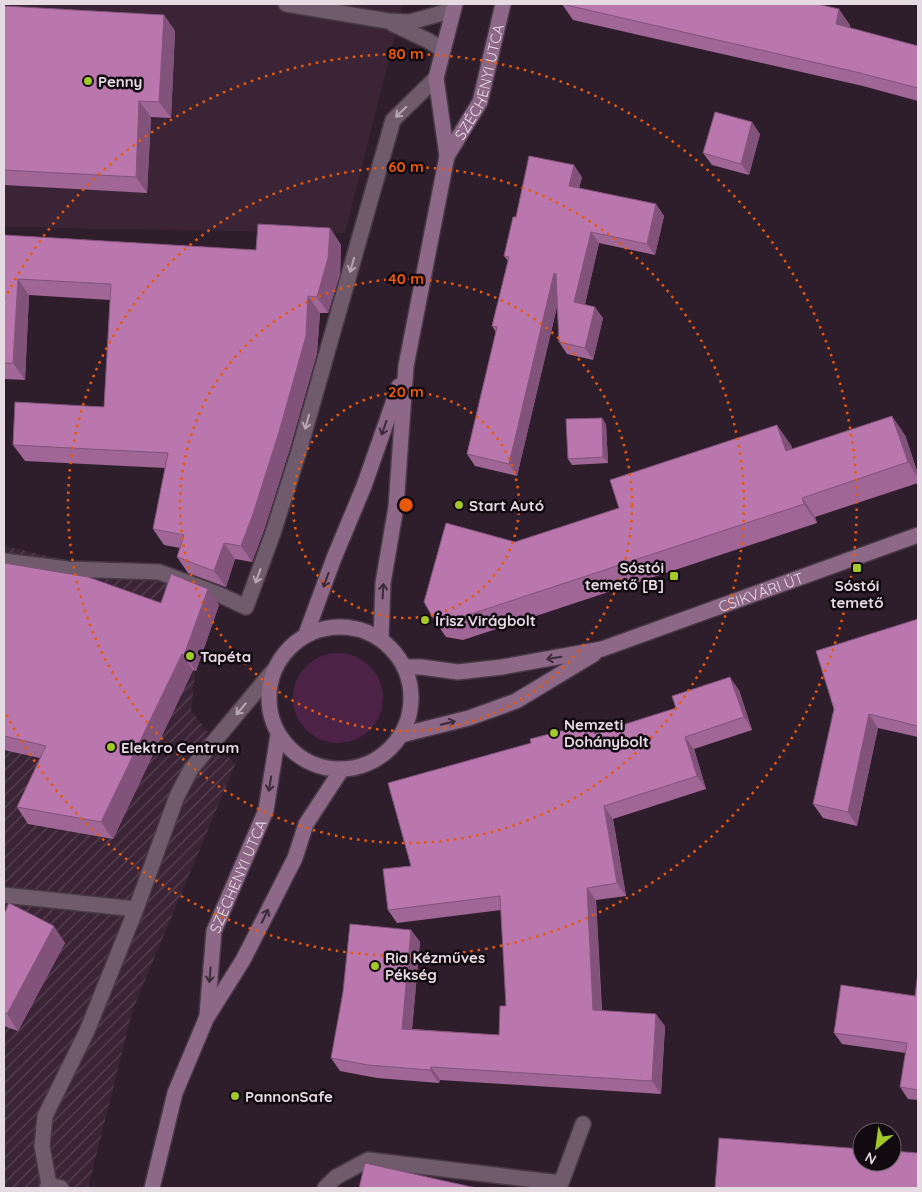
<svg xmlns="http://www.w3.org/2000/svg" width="922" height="1192" font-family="Quicksand,sans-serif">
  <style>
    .built { fill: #3a2436 }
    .industrial { fill: url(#industrial-furrows) }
    .green { fill: #4c2346 }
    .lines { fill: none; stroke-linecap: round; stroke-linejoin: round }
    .lane-casing { stroke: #473945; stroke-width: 18 }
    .street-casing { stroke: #473945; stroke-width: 18 }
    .secondary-casing { stroke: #473945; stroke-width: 18 }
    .lane { stroke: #6f5b6b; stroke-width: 15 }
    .street { stroke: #6f5b6b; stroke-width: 15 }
    .secondary { stroke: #8d6887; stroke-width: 15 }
    .wall { fill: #9f6696 }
    .shaded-wall { fill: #82537a }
    .building { fill: #b977ae; stroke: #82537a }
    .oneway { stroke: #b6a7b3 }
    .oneway2 { stroke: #3c2b3a }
    .ring { fill: none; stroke: #e8590c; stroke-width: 2.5; stroke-dasharray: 2.5 5 }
    .poi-dot { fill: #a2c928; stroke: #110a10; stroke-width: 2 }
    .labels { text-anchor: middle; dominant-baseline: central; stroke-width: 5; stroke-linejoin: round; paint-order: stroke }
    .poi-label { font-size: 15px; font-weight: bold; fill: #e6dae3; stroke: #110a10; text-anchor: start }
    .street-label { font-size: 15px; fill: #e6dae3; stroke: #110a10 }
    .centre { fill: #e8590c; stroke: #110a10; stroke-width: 2.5 }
    .ring-label { font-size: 15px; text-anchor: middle; font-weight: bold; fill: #e8590c; stroke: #110a10; stroke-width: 5; stroke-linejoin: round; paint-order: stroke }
  </style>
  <defs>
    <pattern id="industrial-furrows" width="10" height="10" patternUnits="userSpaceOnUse" patternTransform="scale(1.25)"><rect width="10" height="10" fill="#3a2436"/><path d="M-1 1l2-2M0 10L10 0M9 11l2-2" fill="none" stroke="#564353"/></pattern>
  </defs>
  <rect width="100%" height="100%" fill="#2e1d2b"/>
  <path class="built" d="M4,4H403L345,233L4,227Z"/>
  <path class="industrial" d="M4,546L204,591L191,711L235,765L133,1009L88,1188H4Z"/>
  <path class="green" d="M293 698a45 45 0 1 1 90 0a45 45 0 1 1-90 0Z"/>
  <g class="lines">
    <defs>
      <path id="lane" d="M286,4L388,21L410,22L453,10
        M393,24L429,41L443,50
        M4,561L68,569L159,572L218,594L246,607L273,533L299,451L393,120L436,78
        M4,895L136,909
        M49,1185L42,1146L45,1116L87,1031L136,909L177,796L191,769L273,671
        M325,1188L336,1177L368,1160L561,1183L583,1124"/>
      <path id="street" d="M47,1188L49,1185L61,1188"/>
      <g id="secondary">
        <path id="s1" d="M447,156L480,102L503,4"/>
        <circle cx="340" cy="698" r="71"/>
        <path d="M306,634L334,558L364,486L399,386"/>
        <path d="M381,639L383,583L396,507L406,366L447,156L436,78L455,4"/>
        <path id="s2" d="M404,667H421L458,672L502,667L602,649L918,535"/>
        <path d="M401,735L469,718L516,701L594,654"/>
        <path id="s3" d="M207,1015L214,931L266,810L278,735"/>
        <path d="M152,1188L175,1093L206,1019L243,960L295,858L306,824L342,769"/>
      </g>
    </defs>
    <use href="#lane" class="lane-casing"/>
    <use href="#street" class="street-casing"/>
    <use href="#secondary" class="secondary-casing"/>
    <use href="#lane" class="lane"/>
    <use href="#street" class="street"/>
    <use href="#secondary" class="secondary"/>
  </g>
  <path class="wall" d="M562,4L850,25V28L918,46V101L863,86L573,20Z
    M4,6L164,15L175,31L171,118L151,117L147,193L4,185Z
    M760,134L749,175L712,165L703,153Z
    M582,177L579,188L656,204L664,216L655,255L599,243L585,304L603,318L593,360L567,354L559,342L557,307L517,476L475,466L467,454L496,332L492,326L508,261L504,256Z
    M330,228L341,245L340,274L328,313H320L317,353L290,448L264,530L252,562L235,559L226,587L188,573L177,557L180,548L164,545L153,529L165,468L25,461L13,445L104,407L110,300L29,295L25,380L4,379V235L256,250Z
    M606,424L608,463L572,465L568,459Z
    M905,435L918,474V483L815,517L817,523L463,640L446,637L433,618L515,542L619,508L791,445L792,449Z
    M4,563L161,603L219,605L196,671L193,670L113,839L28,824L17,807L40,758L4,750Z
    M918,619V737L878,728L857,826L823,818L813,804Z
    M739,690L752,730L694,749L706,789L613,819L626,896L596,900L602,1010L665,1026L661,1094L440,1080L439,1083L377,1078L340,1071L331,1058L411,930L420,942L412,1029L499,1035L506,1006L501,910L397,923L388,910L411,866L531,743L598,733Z
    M4,914L65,943L18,1031L4,1026Z
    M918,972V1100L908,1099L900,1087L906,1053L842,1044L834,1033L915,996Z"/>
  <path class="shaded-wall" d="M839,9L850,25L847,40L836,24Z
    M164,15L175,31L171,118L159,102Z
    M139,101L151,117L147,193L136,177Z
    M752,122L760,134L749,175L741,164Z
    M574,165L582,177L577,197L569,186Z
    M656,204L664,216L655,255L647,244Z
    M330,228L341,245L340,274L328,313L317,297Z
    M591,232L599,243L583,313L574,302Z
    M554,273L562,285L517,476L509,464Z
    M18,279L29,295L25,380L13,363Z
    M308,296L320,313L317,353L290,448L264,530L252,562L241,546Z
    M595,307L603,318L593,360L585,348Z
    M892,416L905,435L918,474V478L908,462Z
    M602,418L606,424L608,463L603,457Z
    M777,425L791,445L799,470L786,451Z
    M802,498L815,517L817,523L804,504Z
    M224,543L235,559L226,587L214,571Z
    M208,589L219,605L196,671L184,655Z
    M182,654L193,670L113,839L101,822Z
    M730,677L739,690L752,730L744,717Z
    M869,714L878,728L857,826L848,812Z
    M592,723L600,736L594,734Z
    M685,737L694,749L706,789L697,776Z
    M604,806L613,819L626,896L617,883Z
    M587,888L596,900L602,1022L593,1010Z
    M54,926L65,943L18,1031L7,1014Z
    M411,930L420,942L411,1041L402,1029Z
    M656,1014L665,1026L661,1094L652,1081Z
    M431,1067L440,1080L439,1083L430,1070Z"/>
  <path class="building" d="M562,4H817L839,9L836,24L918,46V88L852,71Z
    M4,6L164,15L159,102L139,101L136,177L4,170Z
    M715,112L752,122L741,164L703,153Z
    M529,156L574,165L569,186L656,204L647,244L591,232L574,302L595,307L585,348L559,342L556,274L554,273L509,464L467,454L497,327L492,326L509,257L504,256L513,217H516Z
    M258,224L330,228L328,258L317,297L308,296L306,336L279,432L253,514L241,546L224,543L214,571L177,557L184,535L153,529L168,453L13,445L15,402L104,407L111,284L18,279L13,363H4V235L256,250Z
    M892,416L908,462L802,498L804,504L450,621L433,618L424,602L446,523L515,542L619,508L610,480L777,425L786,451Z
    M602,418L603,457L568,459L566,419Z
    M4,563L88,577L161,603L171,574L208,589L184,655L182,654L101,822L17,807L46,746L4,736Z
    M918,619V726L869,714L848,812L813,804L834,709L816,651Z
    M730,677L744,717L685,737L697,776L604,806L617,883L587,888L593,1010L656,1014L652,1081L431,1067L430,1070L368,1065L331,1058L343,992L350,924L411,930L402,1029L499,1035L500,1006H506L500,896L388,910L383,869L411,866L388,783L531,743L530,739L592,723L594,734L676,708L672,696Z
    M9,903L54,926L7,1014L4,1013V914Z
    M918,972V1090L900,1087L907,1043L834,1033L841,985L915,996Z
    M719,1138L862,1149V1162H892V1151L918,1153V1188H715Z
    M365,1163L476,1188H359Z"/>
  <defs><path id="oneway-shaft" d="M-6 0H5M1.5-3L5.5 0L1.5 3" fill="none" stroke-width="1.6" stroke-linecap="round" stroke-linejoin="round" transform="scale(1.25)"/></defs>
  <g class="oneway">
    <use href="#oneway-shaft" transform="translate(401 112) rotate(136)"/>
    <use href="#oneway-shaft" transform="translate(352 265) rotate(106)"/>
    <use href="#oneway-shaft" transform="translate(307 422) rotate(106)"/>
    <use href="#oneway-shaft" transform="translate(258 576) rotate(110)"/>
    <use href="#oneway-shaft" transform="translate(241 709) rotate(130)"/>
  </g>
  <g class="oneway2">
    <use href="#oneway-shaft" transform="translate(384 428) rotate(109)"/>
    <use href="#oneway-shaft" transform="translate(326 580) rotate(110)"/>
    <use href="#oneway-shaft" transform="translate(383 591) rotate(-87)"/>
    <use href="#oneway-shaft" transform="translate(554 658) rotate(170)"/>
    <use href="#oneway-shaft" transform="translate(448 723) rotate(-14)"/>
    <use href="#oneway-shaft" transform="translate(270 784) rotate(99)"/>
    <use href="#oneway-shaft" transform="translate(265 916) rotate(-64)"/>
    <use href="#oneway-shaft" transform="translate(210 975) rotate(95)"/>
  </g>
  <g class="ring">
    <circle cx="406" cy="505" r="113"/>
    <circle cx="406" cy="505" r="226"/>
    <circle cx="406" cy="505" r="338"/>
    <path d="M4 300A451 451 0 1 1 4 710"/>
  </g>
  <g class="poi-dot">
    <circle cx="88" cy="81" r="5"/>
    <circle cx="459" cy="505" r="5"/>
    <rect x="852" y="563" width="10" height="10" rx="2.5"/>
    <rect x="669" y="571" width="10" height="10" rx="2.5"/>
    <circle cx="425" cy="620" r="5"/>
    <circle cx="190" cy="656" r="5"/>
    <circle cx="554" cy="733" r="5"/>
    <circle cx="111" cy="747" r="5"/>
    <circle cx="375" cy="966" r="5"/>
    <circle cx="235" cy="1096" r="5"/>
  </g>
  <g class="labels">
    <g class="poi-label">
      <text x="98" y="81">Penny</text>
      <text x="469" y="505">Start Autó</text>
      <text x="664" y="567" text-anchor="end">Sóstói<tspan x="664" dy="17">temető [B]</tspan></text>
      <text x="857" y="585" text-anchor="middle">Sóstói<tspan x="857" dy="17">temető</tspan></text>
      <text x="435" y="620">Írisz Virágbolt</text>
      <text x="200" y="656">Tapéta</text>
      <text x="564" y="724">Nemzeti<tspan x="564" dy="17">Dohánybolt</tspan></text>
      <text x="121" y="747">Elektro Centrum</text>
      <text x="385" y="957">Ria Kézműves<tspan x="385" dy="17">Pékség</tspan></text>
      <text x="245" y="1096">PannonSafe</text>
    </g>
    <g class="street-label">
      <text stroke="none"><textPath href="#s1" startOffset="82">SZÉCHENYI UTCA</textPath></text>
      <text stroke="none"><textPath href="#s2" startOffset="369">CSIKVÁRI ÚT</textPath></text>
      <text stroke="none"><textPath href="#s3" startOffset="144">SZÉCHENYI UTCA</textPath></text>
    </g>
  </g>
  <circle cx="406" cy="505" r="8" class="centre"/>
  <g class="ring-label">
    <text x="406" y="59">80 m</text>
    <text x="406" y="172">60 m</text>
    <text x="406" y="284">40 m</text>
    <text x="406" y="397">20 m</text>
  </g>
  <rect width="922" height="1192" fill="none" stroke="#e6dae3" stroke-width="10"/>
  <g transform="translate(877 1147) rotate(209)"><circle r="24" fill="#110a10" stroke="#665d64"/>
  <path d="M0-4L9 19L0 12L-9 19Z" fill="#a2c928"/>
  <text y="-8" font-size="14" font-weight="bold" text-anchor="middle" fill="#e6dae3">N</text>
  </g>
</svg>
